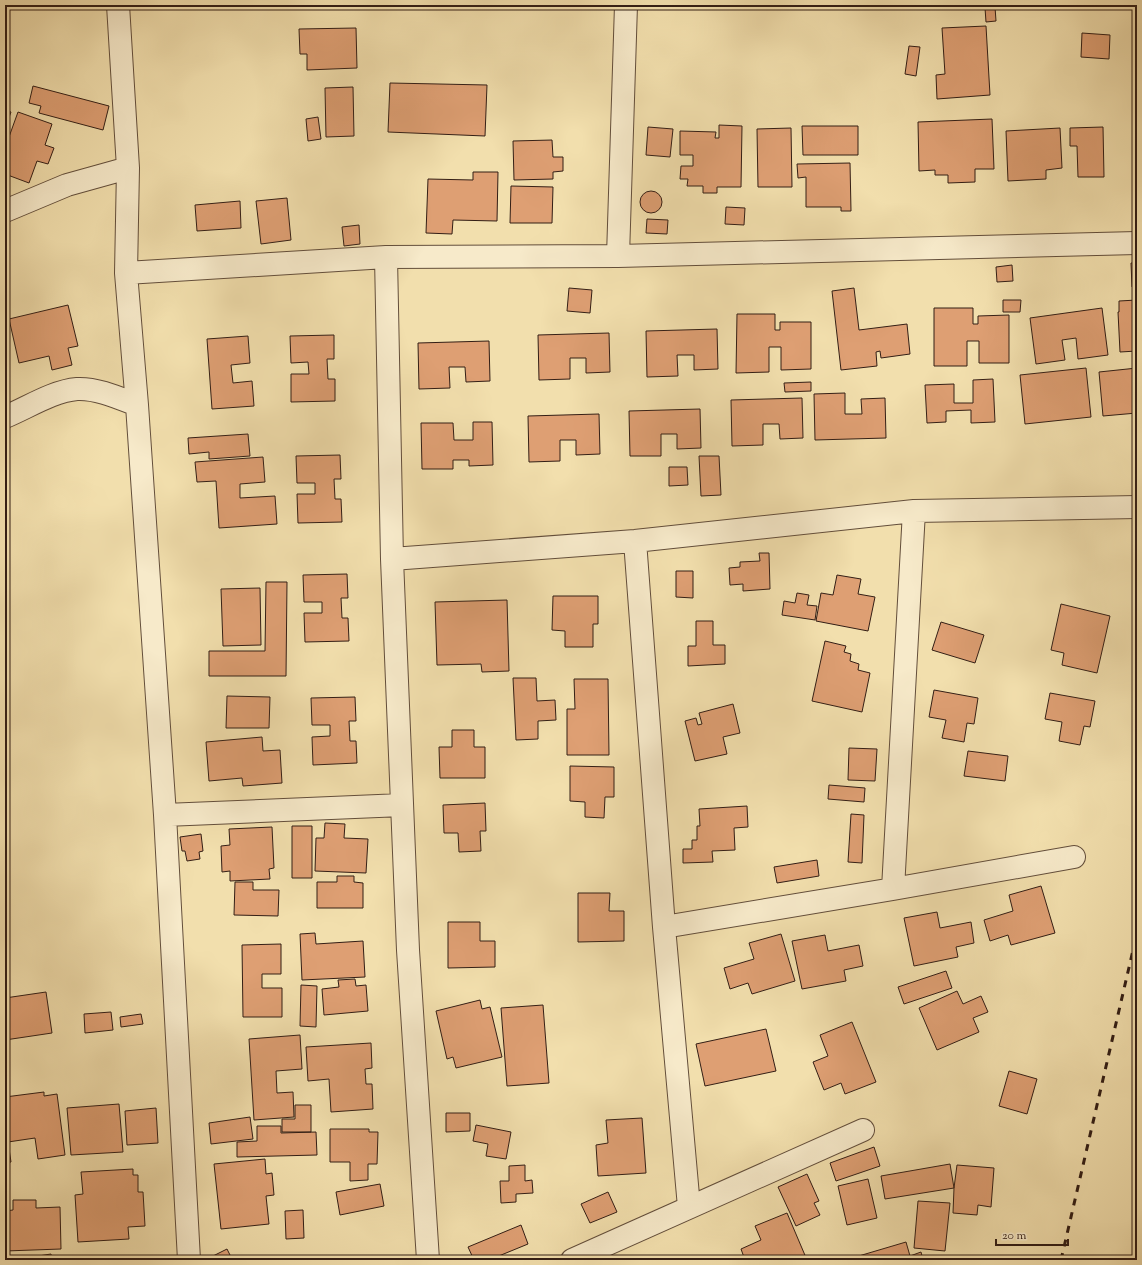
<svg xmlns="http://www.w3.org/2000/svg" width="1142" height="1265" font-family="'Sorts Mill Goudy',serif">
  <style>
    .building { fill: #de9f73; stroke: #331e15 }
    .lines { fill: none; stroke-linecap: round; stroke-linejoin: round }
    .street-casing { stroke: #634e3b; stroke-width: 24 }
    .street { stroke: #f7eaca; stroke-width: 22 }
    .rail { stroke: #331e15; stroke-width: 3; stroke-dasharray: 7 7; stroke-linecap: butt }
  </style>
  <rect width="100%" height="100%" fill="#f2dfad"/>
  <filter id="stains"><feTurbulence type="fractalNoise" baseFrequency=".005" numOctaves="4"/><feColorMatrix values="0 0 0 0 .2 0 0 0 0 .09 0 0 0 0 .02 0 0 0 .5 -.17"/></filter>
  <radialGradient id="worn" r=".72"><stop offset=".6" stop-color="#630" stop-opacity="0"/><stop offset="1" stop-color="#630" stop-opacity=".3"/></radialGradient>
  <path class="building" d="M995,7L996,21L986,22L985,8Z
    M986,26L990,95L937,99L936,75L945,74L942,28Z
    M356,28L357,68L307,70V54H300L299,29Z
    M1082,33L1110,35L1109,59L1081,57Z
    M909,46L920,47L916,76L905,74Z
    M390,83L487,85L485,136L388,132Z
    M33,86L109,106L103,130L39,113L41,106L29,103Z
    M353,87L354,136L326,137L325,88Z
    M5,110L11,112L5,128Z
    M18,112L52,124L45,145L54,148L48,164L37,161L29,183L5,174V148Z
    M318,117L321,139L308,141L306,119Z
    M992,119L994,169H975V182L948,183V175H935V170L919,171L918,122Z
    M719,125L742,126L741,187H717V193H703V186H687L688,179H680L681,166H693V155H680V131L716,132L715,138H719Z
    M802,126H858V155H803Z
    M648,127L673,129L670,157L646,155Z
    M1103,127L1104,177H1078L1077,146H1070V128Z
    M791,128L792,187H758L757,129Z
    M1060,128L1062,168L1046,170V179L1008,181L1006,131Z
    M552,140L553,157H563V171L553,172V179L514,180L513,141Z
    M850,163L851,211H841V207H806V177L798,178L797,164Z
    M473,172H498L497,221L453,220L452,234L426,233L428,179L473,180Z
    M511,186L553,187L552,223H510Z
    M640 202a11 11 0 1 1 22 0a11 11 0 1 1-22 0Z
    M287,198L291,240L261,244L256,201Z
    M240,201L241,228L197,231L195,205Z
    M726,207L745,208L744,225L725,224Z
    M647,219L668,220L667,234L646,233Z
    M359,225L360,244L344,246L342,227Z
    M1131,263H1137V286L1132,287Z
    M1012,265L1013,281L997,282L996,267Z
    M569,288L592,290L590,313L567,311Z
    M854,288L859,330L907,324L910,354L881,358L880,351L876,352L877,366L841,370L832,291Z
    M1003,300H1021L1020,312H1003Z
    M1137,300V351L1120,352L1118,312H1119V301Z
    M68,305L78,346L68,348L72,365L52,370L49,356L19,363L9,319Z
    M934,308H973V324H978V316L1009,315V363H979V341H967V366H934Z
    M1102,308L1108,355L1078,359L1076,338L1062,340L1065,360L1036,364L1030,318Z
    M737,314H775V330H780V322H811V369L781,370V347H769V372L736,373Z
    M717,329L718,369L694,370V355H677L678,376L647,377L646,331Z
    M609,333L610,372L586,373V358H570V379L539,380L538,335Z
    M334,335V359H327L328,379H335V401L291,402V374H309L308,362L291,363L290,336Z
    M248,336L250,363L231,365L233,383L252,381L254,406L212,409L207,339Z
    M489,341L490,381L466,382L465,367H449L450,388L419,389L418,343Z
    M1086,368L1091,417L1025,424L1020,375Z
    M1137,368V413L1103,416L1099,372Z
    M993,379L995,422L971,423V410L946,411V422L927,423L925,385L954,384V403H973V380Z
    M811,382V391L785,392L784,383Z
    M845,393V414H862L861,399L885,398L886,438L815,440L814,394Z
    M802,398L803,438L780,439L779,424H763V445L732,446L731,400Z
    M700,409L701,448L677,449V434H661V456H630L629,411Z
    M599,414L600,454L576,455V440H560V461L529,462L528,416Z
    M473,422H492L493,465L469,466V460H453V469H422L421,423H453L454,440H473Z
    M248,434L250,456L209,459V452L189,454L188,438Z
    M340,455L341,479H334L335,499H341L342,522L298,523L297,494H315V483H297L296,456Z
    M699,456H719L721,495L701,496Z
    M263,457L265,482L240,484V498L275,496L277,524L219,528L216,481L197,482L195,462Z
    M669,467H687L688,485L669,486Z
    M759,553H769L770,589L743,591V584L730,585L729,568L740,567V562L760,561Z
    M676,571H693V598L676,597Z
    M347,574L348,598H341L342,618H348L349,641L305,642L304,613H322V602H304L303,575Z
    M837,575L861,579L858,594L875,597L868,631L816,621L821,593L833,595Z
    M266,582H287L286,676H209V651H265Z
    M260,588L261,645L223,646L221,589Z
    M797,593L809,595L807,605L817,606L815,620L782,615L784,601L795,603Z
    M553,596H598V624H593V647H565V631L552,630Z
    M507,600L509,671L482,672L481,664L437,665L435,602Z
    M1061,604L1110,616L1097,673L1062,665L1064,653L1051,650Z
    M696,621H713V645H725V664L688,666V646H696Z
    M941,622L984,635L975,663L932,650Z
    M825,641L846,646L844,652L851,654L850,661L859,664L858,670L870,673L862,712L812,701Z
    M513,678H536L537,701L555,700L556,720L538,721V739L516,740Z
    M574,679H608L609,755H567V709H575Z
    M934,690L978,698L974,724L967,723L964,742L942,738L946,720L929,717Z
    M1050,693L1095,701L1090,727L1084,726L1080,745L1059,741L1062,722L1045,719Z
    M227,696L270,697L269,728H226Z
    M355,697L356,721H349L350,741H356L357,763L313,765L312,737L330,736V725H312L311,698Z
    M733,704L740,733L723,737L727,754L695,761L685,721L696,718L698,725L702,724L699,713Z
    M452,730H474V747H485V778H440L439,747H452Z
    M262,737L263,751L280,750L282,783L243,786L242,778L209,781L206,742Z
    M849,748L877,749L875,781L848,780Z
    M968,751L1008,756L1005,781L964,776Z
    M570,766L614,767V797H605L604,818L585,817V802L570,801Z
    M829,785L865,788L864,802L828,799Z
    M485,803L486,831H480L481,851L459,852L458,833H444L443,805Z
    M747,806L748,827L734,828L735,850L712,851L713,862L683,863V849H692V840H697V826H700L699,809Z
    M851,814L864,815L862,863L848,862Z
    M325,823L345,824L344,838L368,839L366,873L315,871L316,838H324Z
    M292,826H312V878H292Z
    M272,827L274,868L269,869L270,879L230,881V871L222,872L221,846L230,845L229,829Z
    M201,834L203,851L199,852L200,859L187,861L185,851H182L180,837Z
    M817,860L819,876L777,883L774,867Z
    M337,876H354V882L363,883V908H317V882H337Z
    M235,882H253V890H279L278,916L234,915Z
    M1041,886L1055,933L1011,945L1008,935L990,941L984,920L1013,911L1009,895Z
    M578,893H610L609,911H624V941L578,942Z
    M937,912L940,928L971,922L974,943L956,947L958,957L914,966L904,918Z
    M448,922H480V941H495V967L448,968Z
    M315,933L316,944L363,941L365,977L302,980L300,934Z
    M781,934L795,981L752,994L748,983L730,989L724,968L754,959L749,943Z
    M825,935L828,951L859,945L863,966L844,970L846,981L802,989L792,941Z
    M281,944V974H262V988H282V1017H243L242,945Z
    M946,971L952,988L904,1004L898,987Z
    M355,979L356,986L366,985L368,1011L324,1015L322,989L339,987L338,980Z
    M301,985L317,986L316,1027L300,1026Z
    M957,991L963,1004L981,996L988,1012L973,1018L979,1032L937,1050L919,1008Z
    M46,992L52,1033L5,1040V998Z
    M480,1000L482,1009L490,1007L502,1057L456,1068L453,1057L447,1059L436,1011Z
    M543,1005L549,1083L507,1086L501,1008Z
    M111,1012L113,1030L85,1033L84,1014Z
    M141,1014L143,1024L121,1027L120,1017Z
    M852,1022L876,1082L845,1094L841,1083L824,1090L813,1062L828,1056L820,1035Z
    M766,1029L776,1071L705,1086L696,1044Z
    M300,1035L302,1069L276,1071L277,1093L293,1092L294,1117L254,1120L249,1039Z
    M371,1043L372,1068L365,1069L366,1084H372L373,1109L331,1112L329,1079L308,1081L306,1047Z
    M1009,1071L1037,1079L1027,1114L999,1106Z
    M44,1092V1096L57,1094L65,1155L38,1159L35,1138L8,1142L11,1162L5,1163V1097Z
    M119,1104L123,1152L71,1155L67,1108Z
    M295,1105H311V1132H282V1119H295Z
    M156,1108L158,1143L127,1145L125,1111Z
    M446,1113H470V1131L446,1132Z
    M250,1117L253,1139L211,1144L209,1123Z
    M642,1118L646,1173L598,1176L596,1145L608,1143L606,1120Z
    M476,1125L511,1132L506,1159L486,1156L488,1144L473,1141Z
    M257,1126H281V1133L316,1132L317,1155L237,1157V1142L257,1141Z
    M330,1129H369V1132H378L377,1164H368V1180L350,1181V1162H330Z
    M874,1147L880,1166L836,1181L830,1163Z
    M265,1159L266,1174L272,1173L274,1195L266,1196L269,1224L221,1229L214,1164Z
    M950,1164L954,1188L885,1199L881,1176Z
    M525,1165V1181L532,1180L533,1193L516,1194V1202L501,1203L500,1181H509V1166Z
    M957,1165L994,1168L991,1207L978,1205L977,1215L953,1213L954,1188Z
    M133,1169V1175H138V1192H143L145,1226L128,1227L129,1239L78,1242L75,1195L83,1194L81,1172Z
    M807,1174L819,1201L814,1203L820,1215L796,1226L778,1187Z
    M868,1179L877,1218L847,1225L838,1186Z
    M380,1184L384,1206L340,1215L336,1192Z
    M608,1192L617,1212L590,1223L581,1204Z
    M13,1200H36V1208L60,1207L61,1249L5,1251V1211L13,1210Z
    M918,1201L950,1203L945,1251L914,1248Z
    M303,1210L304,1238L286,1239L285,1211Z
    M787,1213L807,1260H745L741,1249L761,1240L755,1226Z
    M521,1225L528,1244L489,1260H474L468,1247Z
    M906,1242L910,1256L921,1252L923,1260H853L852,1258Z
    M227,1249L232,1259L213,1260L211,1257Z
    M51,1254L52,1260H19V1259Z
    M133,1257L134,1260H111Z"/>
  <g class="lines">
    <defs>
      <path id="street" d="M118,5L128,168
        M5,211L67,185L128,168L126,273L137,405L165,815L189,1260
        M618,256L626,5
        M126,273L386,257
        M5,417C27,408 53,391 77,389C97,388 119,398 137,405
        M635,541L664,927L689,1207
        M392,559L635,541L914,511L1137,507
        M165,815L402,805
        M893,889L914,511
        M664,927L893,889L1074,857
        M428,1260L408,950L392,559L386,257L618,256L1137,243
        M572,1260L863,1130"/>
    </defs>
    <use href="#street" class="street-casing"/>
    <use href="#street" class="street"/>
    <path class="rail" d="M1061,1260L1137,933"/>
  </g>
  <rect width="1142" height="1265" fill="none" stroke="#f2dfad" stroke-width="20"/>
  <rect x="6" y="6" width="1130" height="1253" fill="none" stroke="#331e15" stroke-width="2"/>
  <rect x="10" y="10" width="1122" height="1245" fill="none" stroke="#331e15"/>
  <path d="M996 1239v6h72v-6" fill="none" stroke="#331e15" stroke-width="2"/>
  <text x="1002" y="1239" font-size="12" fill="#331e15" stroke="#f7eaca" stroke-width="3" paint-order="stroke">20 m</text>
  <rect width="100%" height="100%" filter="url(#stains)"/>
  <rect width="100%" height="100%" fill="url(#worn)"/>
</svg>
